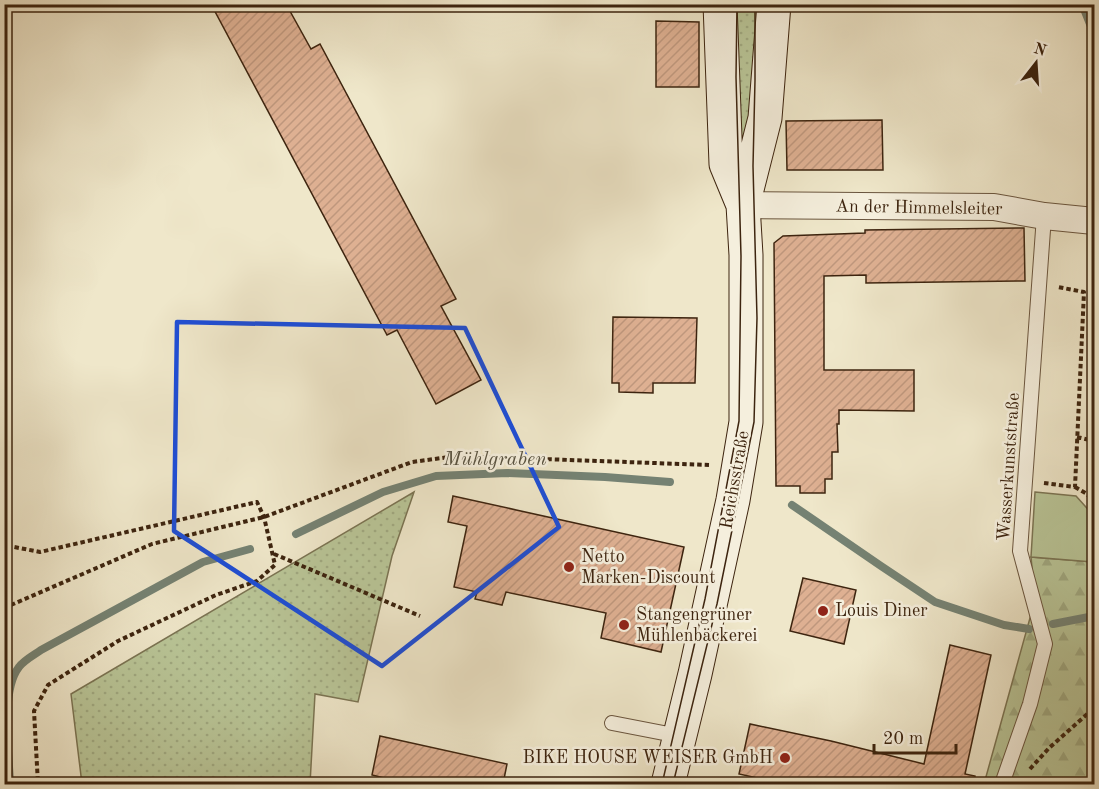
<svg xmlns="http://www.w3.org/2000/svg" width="1099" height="789" font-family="'Old Standard TT',serif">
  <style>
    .grass { fill: url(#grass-dots); stroke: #7b7453; stroke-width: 1.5 }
    .forest { fill: url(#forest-firs); stroke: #7b7453; stroke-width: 1.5 }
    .park { fill: #b9c597; stroke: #7b7453; stroke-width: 1.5 }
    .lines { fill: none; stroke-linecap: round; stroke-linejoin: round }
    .stream { stroke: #758273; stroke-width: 8 }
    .building { fill: url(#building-hatch); stroke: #3d240f; stroke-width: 1.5 }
    .lane-casing { stroke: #6a553e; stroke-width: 16 }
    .street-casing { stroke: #6a553e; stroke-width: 28 }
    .secondary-casing { stroke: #3d240f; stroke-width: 35 }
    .path { stroke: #3d240f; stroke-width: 4; stroke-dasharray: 4.5 3; stroke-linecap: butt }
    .lane { stroke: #f5efdd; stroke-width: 14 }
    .street { stroke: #f5efdd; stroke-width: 26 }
    .secondary { stroke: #f5efdd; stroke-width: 33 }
    .tram { stroke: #3d240f; stroke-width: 1.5 }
    .marked { fill: none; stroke: #1d4ed8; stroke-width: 4.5; stroke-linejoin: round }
    .poi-dot { fill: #8f2418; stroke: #f5efdd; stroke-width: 2 }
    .labels { text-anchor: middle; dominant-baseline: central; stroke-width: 5; stroke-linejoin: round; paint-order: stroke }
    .street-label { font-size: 18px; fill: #3d240f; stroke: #f5efdd }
    .poi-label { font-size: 18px; fill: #3d240f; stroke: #f5efdd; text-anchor: start }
    .water-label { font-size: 20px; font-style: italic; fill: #595341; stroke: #f5efdd }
  </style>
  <defs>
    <pattern id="grass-dots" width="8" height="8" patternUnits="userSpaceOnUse" patternTransform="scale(1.5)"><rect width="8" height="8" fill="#b9c597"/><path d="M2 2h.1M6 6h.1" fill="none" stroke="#a0a981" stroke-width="1.8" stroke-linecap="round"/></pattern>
    <pattern id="forest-firs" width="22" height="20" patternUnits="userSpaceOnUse" patternTransform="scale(1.5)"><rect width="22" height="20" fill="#b9c597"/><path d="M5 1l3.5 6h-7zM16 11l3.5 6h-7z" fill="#a0a981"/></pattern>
    <pattern id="building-hatch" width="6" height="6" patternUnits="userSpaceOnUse" patternTransform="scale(1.5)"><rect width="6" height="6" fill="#deb092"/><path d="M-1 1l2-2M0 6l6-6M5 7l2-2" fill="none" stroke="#bf977d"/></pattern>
  </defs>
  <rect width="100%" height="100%" fill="#efe7ca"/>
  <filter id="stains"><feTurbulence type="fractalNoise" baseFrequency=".00333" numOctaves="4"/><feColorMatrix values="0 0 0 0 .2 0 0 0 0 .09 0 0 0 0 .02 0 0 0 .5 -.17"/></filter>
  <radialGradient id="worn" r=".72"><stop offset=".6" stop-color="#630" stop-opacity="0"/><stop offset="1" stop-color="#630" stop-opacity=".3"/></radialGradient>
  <path class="grass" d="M731,5H770L745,158L732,125Z
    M414,492L392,556L358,702L315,694L310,784H82L71,694Z"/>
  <path class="forest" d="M1031,557L1094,562V784H984L1035,600Z"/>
  <path class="park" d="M1035,492L1076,496L1094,516V559L1093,562L1031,557Z"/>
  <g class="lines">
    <path class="stream" d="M1082,4L1094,34
      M792,505L881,566L935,602L1004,625L1029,629
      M296,534L383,492L436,476L507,473L605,477L670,482
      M1053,624L1094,616
      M10,784C9,755 0,691 19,667C24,660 34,655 41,650L203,562L250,549"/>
  </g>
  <path class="building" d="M211,4H286L311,49L320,44L456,299L441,306L481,380L436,404L397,330L387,335Z
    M656,21L699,22V87H656Z
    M882,120L883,170H787L786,121Z
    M1024,228L1025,281L866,283V275L824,276V370H914V411L839,410V424H837L838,452H832V479H825V493H800V486H776L774,243L783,236L865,233V230Z
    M613,317L697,318L695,383H653V393L619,392V383H612Z
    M453,496L684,547L661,652L601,638L606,613L506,592L502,605L475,599L477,592L454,587L467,526L448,522Z
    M803,578L856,590L844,644L790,631Z
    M950,645L991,655L965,774L975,776L974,784H784L739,774L750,724L831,741L924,764Z
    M380,736L507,764L503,784H400L401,782L372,775Z"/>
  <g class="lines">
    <defs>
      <path id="lane" d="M612,723L679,736
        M1002,784L1030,704L1045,644L1020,551L1044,216"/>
      <path id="street" d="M743,205L994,207L1044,216L1094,221"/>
      <path id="secondary" d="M720,4L726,164L743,205
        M668,784L695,674L733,500L746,422V255L743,205L765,118L774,4"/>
    </defs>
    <use href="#lane" class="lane-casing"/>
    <use href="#street" class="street-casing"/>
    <use href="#secondary" class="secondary-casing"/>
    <path class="path" d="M1077,437L1094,441
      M1044,483L1075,487L1084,292L1058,287
      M1075,487L1087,494L1094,502
      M4,538L9,546L40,552L257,502L264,517L275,565L257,581L216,595L118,641L48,685L34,711L38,784
      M274,554L420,616
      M4,608L152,544L264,517L412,462L449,457H487L709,465
      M1030,769L1049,748L1094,708"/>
    <use href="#lane" class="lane"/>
    <use href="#street" class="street"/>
    <use href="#secondary" class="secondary"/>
    <path class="tram" d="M662,784L705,599L739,421L741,256L736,77L737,4
      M673,784L717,604L754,422L757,318L753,166L755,80V4"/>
  </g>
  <path class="marked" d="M177,322L465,328L559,527L382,666L174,531Z"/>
  <g class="poi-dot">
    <circle cx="569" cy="567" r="6"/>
    <circle cx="823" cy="611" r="6"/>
    <circle cx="624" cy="625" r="6"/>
    <circle cx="785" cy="758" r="6"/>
  </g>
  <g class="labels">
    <g class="street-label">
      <text transform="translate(919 208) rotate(1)">An der Himmelsleiter</text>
      <text transform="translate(1009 467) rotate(-86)">Wasserkunststraße</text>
      <text transform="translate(735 480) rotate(-80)">Reichsstraße</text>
    </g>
    <g class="poi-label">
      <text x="581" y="557">Netto<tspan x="581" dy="21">Marken-Discount</tspan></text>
      <text x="835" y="611">Louis Diner</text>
      <text x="636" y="615">Stangengrüner<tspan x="636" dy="21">Mühlenbäckerei</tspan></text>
      <text x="773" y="758" text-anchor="end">BIKE HOUSE WEISER GmbH</text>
    </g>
    <g class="water-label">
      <text x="495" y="460">Mühlgraben</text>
    </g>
  </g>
  <rect width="1099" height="789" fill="none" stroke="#efe7ca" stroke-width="24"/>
  <rect x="6" y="6" width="1087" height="777" fill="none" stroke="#3d240f" stroke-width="3"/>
  <rect x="12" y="12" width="1075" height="765" fill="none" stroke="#3d240f" stroke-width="1.5"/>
  <g transform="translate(1036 63) rotate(17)" stroke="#f5efdd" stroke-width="4.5" paint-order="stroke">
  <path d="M0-4.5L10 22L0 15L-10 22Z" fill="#3d240f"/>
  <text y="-9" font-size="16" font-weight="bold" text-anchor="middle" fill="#3d240f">N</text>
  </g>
  <path d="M874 744v9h82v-9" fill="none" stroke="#3d240f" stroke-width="3"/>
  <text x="883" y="744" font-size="18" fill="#3d240f" stroke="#f5efdd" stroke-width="4.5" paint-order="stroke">20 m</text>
  <rect width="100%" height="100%" filter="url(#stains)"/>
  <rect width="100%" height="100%" fill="url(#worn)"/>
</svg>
